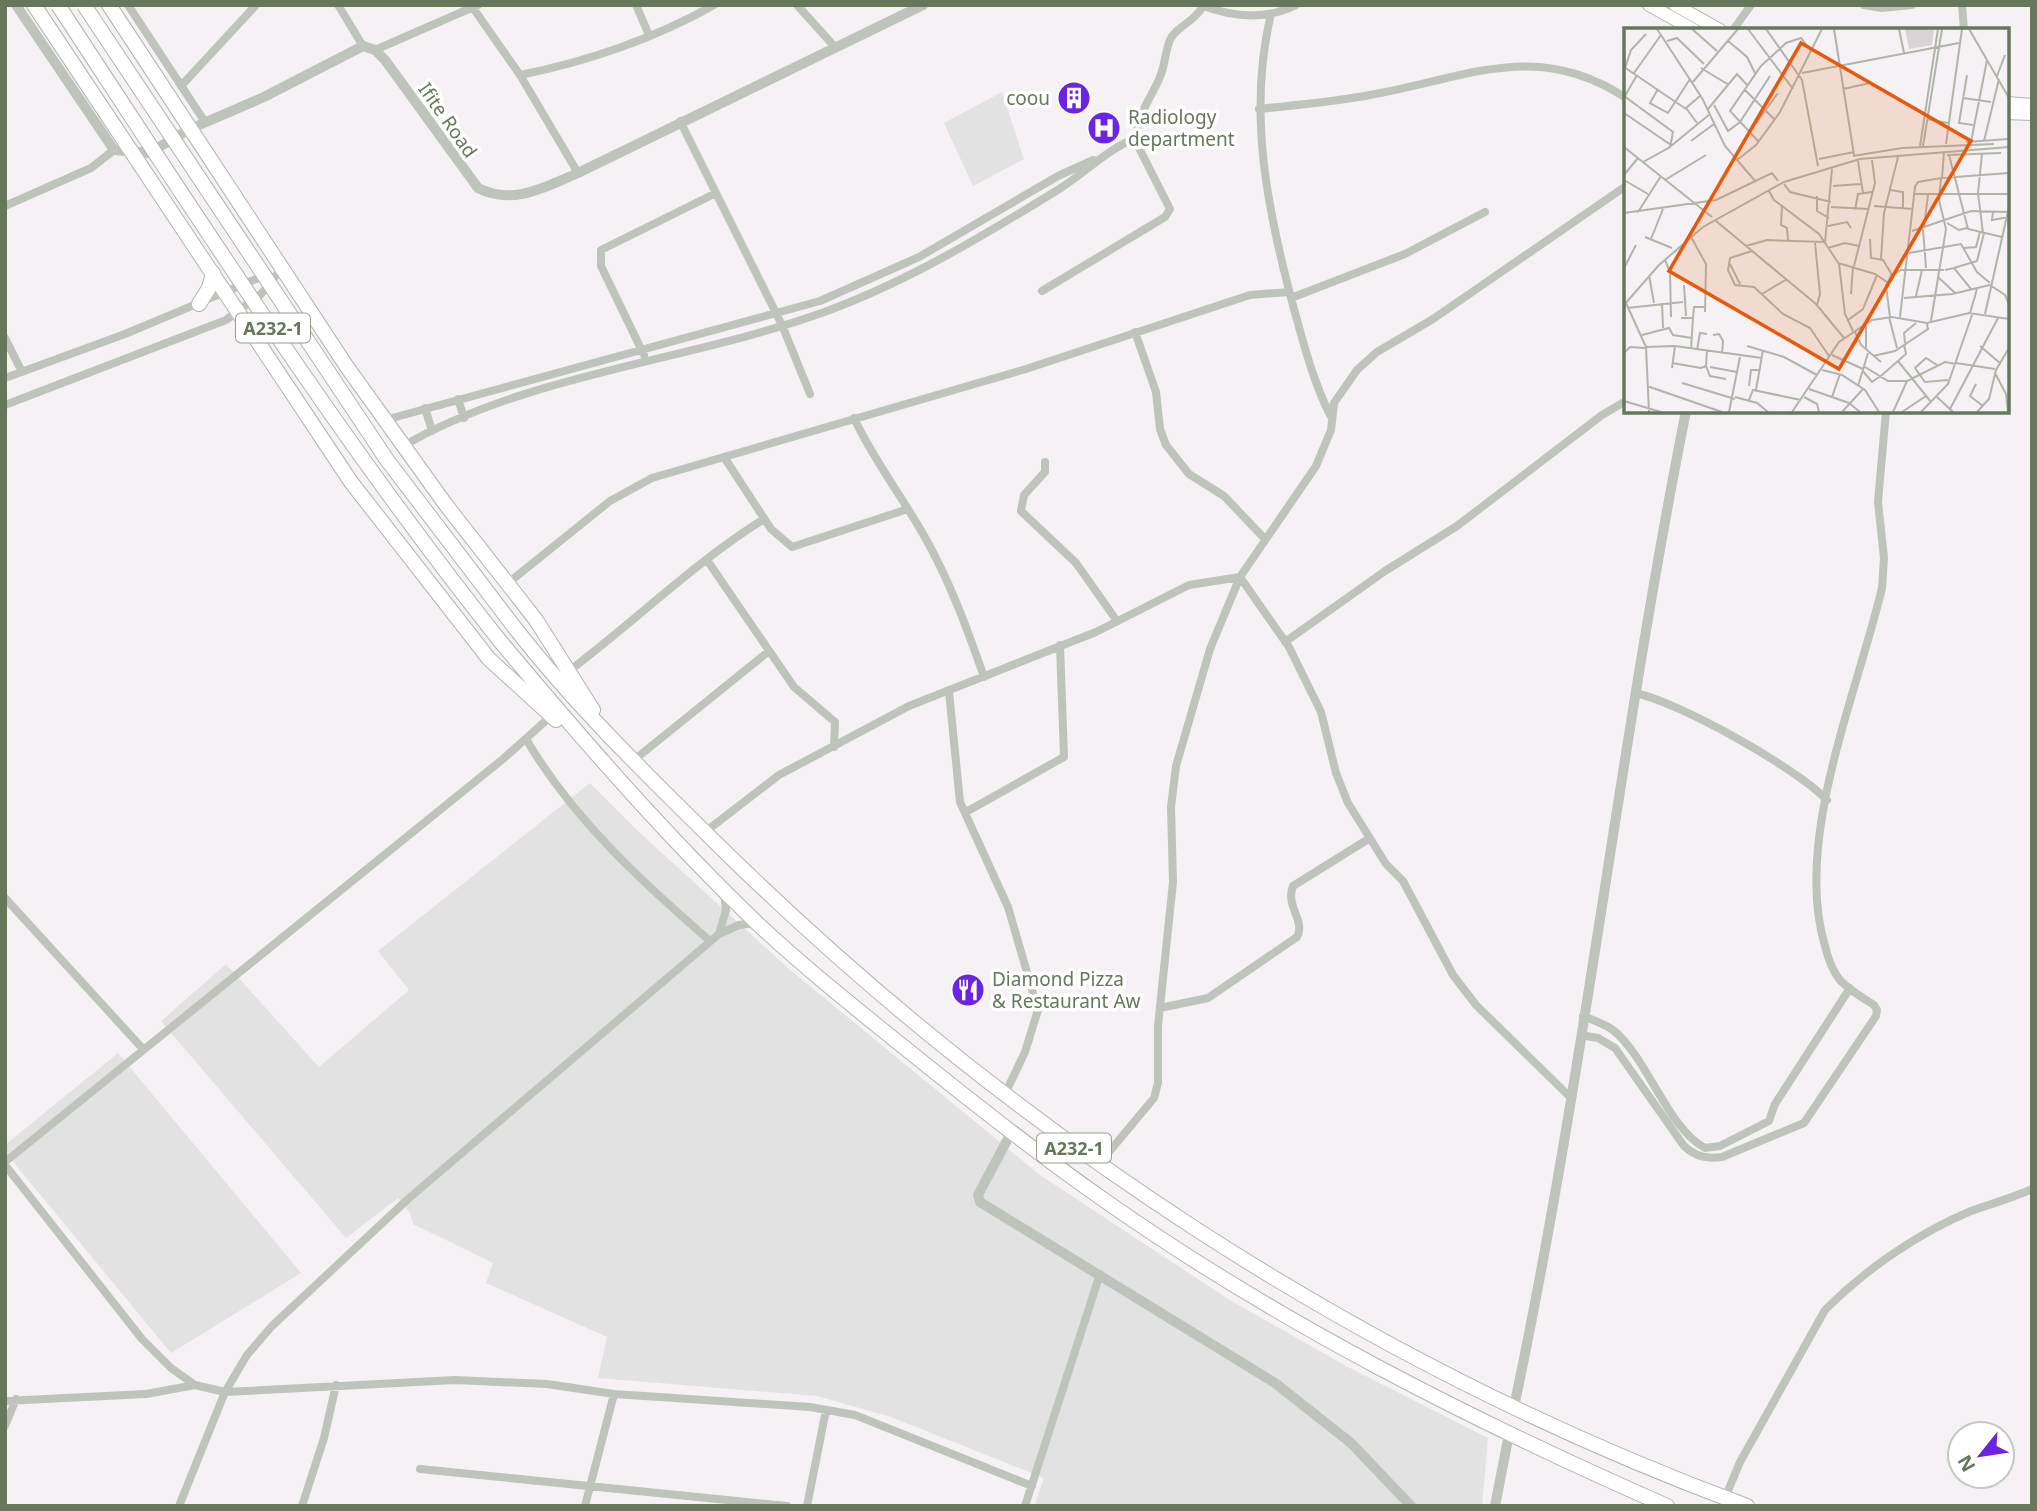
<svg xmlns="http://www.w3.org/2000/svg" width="2037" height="1511" font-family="'Noto Sans',sans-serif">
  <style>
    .built { fill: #e3e2e2 }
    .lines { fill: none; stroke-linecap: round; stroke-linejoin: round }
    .primary-casing { stroke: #afb5ab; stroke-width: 14 }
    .trunk-casing { stroke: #b0b5ad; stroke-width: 16 }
    .minor { stroke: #bec4bb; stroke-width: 8 }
    .tertiary { stroke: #bec4bb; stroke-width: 10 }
    .primary { stroke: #fff; stroke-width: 12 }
    .trunk { stroke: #fff; stroke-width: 14 }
    .trunk-bridge-casing { stroke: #b0b5ad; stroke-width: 16; stroke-linecap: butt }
    .trunk-bridge { stroke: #fff; stroke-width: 14 }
    .labels { text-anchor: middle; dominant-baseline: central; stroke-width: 7; stroke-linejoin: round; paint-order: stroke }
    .shield { fill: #fff; stroke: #94a08d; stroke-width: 2 }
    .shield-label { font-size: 18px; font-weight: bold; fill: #66775c }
    .poi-label { font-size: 19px; fill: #66775c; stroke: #fff; text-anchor: start }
    .street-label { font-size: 19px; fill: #66775c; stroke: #fff }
    .inset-road { fill: none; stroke: #afb5a9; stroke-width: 2 }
    .view { fill: #e8590c; fill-opacity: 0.15; stroke: #e8590c; stroke-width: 3.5 }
    .inset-edge { fill: none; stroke: #66775c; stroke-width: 3.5 }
  </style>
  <rect width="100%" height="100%" fill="#f5f1f4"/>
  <path class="built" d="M1002,92L1024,159L973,186L944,123Z
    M590,783L640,833L789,969L1040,1175L1228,1299L1346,1366L1488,1438L1482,1506H1034L1044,1478L891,1417L817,1396L598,1378L607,1337L486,1283L493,1263L413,1224L410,1213L398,1198L346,1238L161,1021L226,964L319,1067L409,990L378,951Z
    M118,1053L301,1273L171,1353L5,1152V1145Z"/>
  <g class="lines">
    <defs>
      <path id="primary" d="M1649,5L1694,30
        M1675,5L1720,30
        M2007,103L2032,105
        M2007,113L2032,114"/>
      <path id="trunk" d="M34,5L351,482L489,659L556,720
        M109,5L347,367L446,505L536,620L593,710
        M199,304L209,288L213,273
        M515,628C575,705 645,773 714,841C1008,1131 1359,1363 1747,1506
        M500,641C582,739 665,835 758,924C806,969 859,1011 910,1052C973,1103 1037,1153 1104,1200C1279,1323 1471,1420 1667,1506"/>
    </defs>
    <use href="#primary" class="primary-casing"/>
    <use href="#trunk" class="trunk-casing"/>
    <path class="minor" d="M128,5L205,122
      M338,5L363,46
      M471,5L520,75L578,173
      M636,5L649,35
      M797,5L834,46
      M1201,5C1232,17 1266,20 1296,5
      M1864,5L1882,8L1912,5
      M1962,5L1964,30
      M1271,14C1247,113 1268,213 1294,309C1304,345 1313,381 1330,415
      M1733,30L1751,5
      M375,50L478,5
      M520,75C586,62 656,38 714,5
      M181,86L256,5
      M1259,109C1296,105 1333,102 1370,95C1464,79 1536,38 1626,98
      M680,121L782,325L810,394
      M5,206L91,168L114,150
      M1042,291L1165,217L1170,209L1139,148C1130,123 1151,99 1160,77C1165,65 1165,52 1170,40C1175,27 1194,23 1203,6
      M1291,298L1405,254L1485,212
      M1135,332L1156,392L1160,429L1166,445L1189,474L1224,496L1265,539
      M5,338L22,372
      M644,355L601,266V250L714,194
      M5,378L125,334L268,274
      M458,399L464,418
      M5,405L226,320L261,294L283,267
      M425,408L432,431
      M854,418C873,459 901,495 923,534C949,579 967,628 984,677
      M385,420L820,301L919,257L1058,176L1093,160
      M403,446C529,373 691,361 827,311C908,281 983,236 1056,191C1084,174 1105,151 1135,138
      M724,457L771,529L792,547L908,509
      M1045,462V472L1024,495L1021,511L1076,563L1117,621
      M707,560L794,687L835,722L834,747
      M507,584L610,501L652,478L1026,369L1250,295L1289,292
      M1285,642L1385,571L1457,526L1602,415L1626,401
      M569,671C634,622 695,562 764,519
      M949,692L960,802L1008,907L1038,1010L1025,1052L1004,1096
      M1635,693C1679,702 1795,767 1827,800
      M526,739C573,819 641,881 710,941
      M634,760L769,651
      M966,812L1064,757L1060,645
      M705,832L779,775L909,706L1096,632L1189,585L1240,577L1289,647L1321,712L1336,773L1348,803L1386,864L1403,881L1453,975L1476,1005L1570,1097
      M5,898L143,1049
      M719,934L726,910L724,893
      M1160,1008L1208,998L1297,937C1306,921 1285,906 1293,886L1370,838
      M1583,1016C1593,1020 1605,1024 1613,1030C1647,1057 1668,1129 1705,1148L1720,1146L1769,1121L1775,1104L1850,988
      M1581,1035L1598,1038L1615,1048L1684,1146C1696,1157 1707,1159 1722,1157L1804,1123L1876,1016L1877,1010L1874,1005C1863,998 1849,990 1840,980C1832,971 1828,958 1825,946C1793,841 1857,694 1882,588L1884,558L1878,502L1886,411
      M5,1162L503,759L551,716
      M1099,1164L1154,1098L1158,1083V1026L1173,882L1171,807L1176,766L1210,649L1240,577L1316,466L1331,430L1334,403L1357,370L1377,352L1433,319L1626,186
      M5,1165L142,1339L171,1368L195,1385
      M5,1401L146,1394L195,1385L225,1392L455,1380L547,1384L614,1394L810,1407L855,1415L1032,1486
      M5,1426L16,1399
      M420,1469L787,1506
      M1725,1498L1740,1462L1825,1310C1866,1269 1918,1233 1971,1211C1991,1204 2012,1198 2032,1189
      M179,1506L225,1392L247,1355L272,1326L408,1199L719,934L739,925L755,923
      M302,1506L324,1438L336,1385
      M585,1506L614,1394
      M807,1506L826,1410
      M1025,1506L1100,1274"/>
    <path class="tertiary" d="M16,5L114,150L149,153L190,129L264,97L363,46L375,50L385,60L478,188C513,206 545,187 578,173L923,5
      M1011,1133L978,1195L980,1202L1275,1383L1351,1443L1411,1506
      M1514,1407C1584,1077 1620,742 1686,411
      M1495,1506L1509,1434"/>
    <use href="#primary" class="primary"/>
    <use href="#trunk" class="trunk"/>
    <defs>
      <path id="trunk-bridge" d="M58,5C200,221 339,439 500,641
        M84,5L387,460L515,628"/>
    </defs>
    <use href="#trunk-bridge" class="trunk-bridge-casing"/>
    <use href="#trunk-bridge" class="trunk-bridge"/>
  </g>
  <defs>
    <symbol id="building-disc" viewBox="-11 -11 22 22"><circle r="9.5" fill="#6c23e2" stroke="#fff"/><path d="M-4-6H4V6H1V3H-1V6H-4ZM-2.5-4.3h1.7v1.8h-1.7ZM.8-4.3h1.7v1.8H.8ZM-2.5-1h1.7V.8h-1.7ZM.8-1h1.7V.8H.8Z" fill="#fff"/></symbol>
    <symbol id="hospital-disc" viewBox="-11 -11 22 22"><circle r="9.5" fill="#6c23e2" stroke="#fff"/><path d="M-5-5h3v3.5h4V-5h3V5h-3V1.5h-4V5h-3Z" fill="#fff"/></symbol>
    <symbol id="restaurant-disc" viewBox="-11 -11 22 22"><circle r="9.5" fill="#6c23e2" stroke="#fff"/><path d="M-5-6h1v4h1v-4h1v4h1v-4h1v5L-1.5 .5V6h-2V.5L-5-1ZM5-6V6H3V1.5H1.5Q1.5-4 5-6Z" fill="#fff"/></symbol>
  </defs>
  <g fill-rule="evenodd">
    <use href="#building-disc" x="1055" y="79" width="38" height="38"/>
    <use href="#hospital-disc" x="1085" y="109" width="38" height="38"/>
    <use href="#restaurant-disc" x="949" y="971" width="38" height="38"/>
  </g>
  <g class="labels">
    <g class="shield">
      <rect x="236" y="313.5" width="74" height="29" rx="5"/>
      <rect x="1037" y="1133.5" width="74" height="29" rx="5"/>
    </g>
    <g class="shield-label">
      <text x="273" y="328">A232-1</text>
      <text x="1074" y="1148">A232-1</text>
    </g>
    <g class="poi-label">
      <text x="1050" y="98" text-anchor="end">coou</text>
      <text x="1128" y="117">Radiology<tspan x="1128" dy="22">department</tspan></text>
      <text x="992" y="979">Diamond Pizza<tspan x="992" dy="22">&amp; Restaurant Aw</tspan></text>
    </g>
    <g class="street-label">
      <text transform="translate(448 120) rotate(55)">Ifite Road</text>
    </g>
  </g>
  <g transform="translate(1624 28)">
    <rect width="385" height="385" fill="#f5f1f4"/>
    <path d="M281,1H310L308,17L285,21Z" fill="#dbd2d4"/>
    <path class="inset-road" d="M33,1L78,70L101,118L132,154M68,1L93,23M124,1L169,61M142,1L178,52L194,138M210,1L230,127M275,1L280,25M345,1L363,32M103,12L123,29L132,47M43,13L53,10L80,36M0,39L62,81M1,40L7,22L22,6M77,40L105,57M10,45L37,7M178,45L335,15M343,47L335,95L349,97M373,48L381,27M68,55L114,1M34,61L26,75L44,85L66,51M219,61L246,55M121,62L150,91M0,68L49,104L46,119L19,134M1,68L13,47M339,70L367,74M90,77L104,103L116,94L146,48M84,81L113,46L124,58M0,85L47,117M303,91L324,95M73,95L62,80L76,68M125,105L154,65M67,113L90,96M360,113L375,51M135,114L106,83L137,38L162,15L177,10L188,24M342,114L385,111M347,114L363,32L385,70M322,116L338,1M47,118L86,86M296,118L314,1M299,118L318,1M0,119L88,189M358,126L354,165L359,205M323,127L377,125M325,127L344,201L378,209M229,128L278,120L370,116M195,131L230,124M113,132L132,117L156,84L198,1M234,133L239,165M0,147L14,130M318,150L385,145M0,152L24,166M41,152L82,127M160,156L166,164L207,174M209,158L237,156M266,162L279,164V180M145,163L150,172L195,206L215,236L221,286L229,303M290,166H385M193,168V183L205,190M158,178L157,197L163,200L164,212M250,178L289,181M207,179L244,181M231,182L234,166L248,164M14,184L37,148M369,184L368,192L385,189M0,185L92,172L148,145L154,153M92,193L192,276L220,310M323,195L335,202L343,200M204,198L223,194L227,200M300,199L304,167M299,201L302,240M288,203L347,183L384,184M21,209L48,220M67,209L82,236L81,284M27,211L39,181M246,211L247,230L259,232L268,247M191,215L196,266L193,277M122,218L143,212L201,214L208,141M204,220L221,215L235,218M340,220L352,219L356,204M128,223L106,230L104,242L111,257L130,259L159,286L186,300L205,328M285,225L337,216L353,244L366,255M257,231L260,185L274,129M41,232L46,244L47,289M214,235L251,246L263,254M106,236L116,256M230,238L251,155L248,132M0,240L12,217M330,240L353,233L360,205M321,242L330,240L347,261M25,247L30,275M314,249L331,265M60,257L62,288M366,257L381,267L385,276M138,266L163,251M227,266L229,238M292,268L298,242M280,270L328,266L366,257M2,275L22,319L25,384M38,275L39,300M0,277L35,237L79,199L160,154L236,131L385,119M3,280L59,274M346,285L353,261M361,286L385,179M265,289L273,320M266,289L262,258L267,248L277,242H320M276,289L291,159L294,154L318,150L320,124M57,290H69L67,321M69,290L70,279H80M224,292L239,281L253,247M307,293L322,201L315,172L317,151M242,298V320M231,304L237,317L257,334M18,307L45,300L49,307L68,310M89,307L95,306L99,313L98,326M281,315L280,305L292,295M123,318L160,329L193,347M356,318L376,335M22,319L51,318L138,330M73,322L76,305L83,306M0,325L6,319L21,320M208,327L239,341M249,328L271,323L304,301L303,296M219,332L234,312M274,333L307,374M48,335L77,340L82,338L83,323M332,335L371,341M313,337L302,330L291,340L301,354L324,352M82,338L86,348L102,351M86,339L113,344M241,339L264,353H283M48,340L51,318M198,342L218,347L241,362L255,384M238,342L248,354L258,347M371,345L382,366L384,384M258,347L282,326L280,316M58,355L111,371M352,356L346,368L359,378M23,358L98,384M125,358L127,342H136M234,358L244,325M185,361L225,375L236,384M132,362L139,322M111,369L133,375L144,384M180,369L193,376L195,384M208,369L216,346M313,369L329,384M125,372L129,362L177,372M0,373L37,384M326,381L374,290M105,384L116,329M168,384L215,314L248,292L268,289L303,295L345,285L385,291M218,384L239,361M269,384L283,353L321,334L332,336M278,384L302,368M297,384L324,356L348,287M353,384L365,371L372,342L385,320"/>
    <path class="view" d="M177,15L347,113L215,341L45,243Z"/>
    <rect width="385" height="385" class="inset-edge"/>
  </g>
  <rect width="2037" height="1511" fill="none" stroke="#66775c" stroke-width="14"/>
  <g transform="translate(1981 1455) rotate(240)"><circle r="33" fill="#ffffff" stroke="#c2c9be" stroke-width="2"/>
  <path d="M0-5L12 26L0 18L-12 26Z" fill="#6c23e2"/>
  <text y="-10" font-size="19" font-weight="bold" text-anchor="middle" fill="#66775c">N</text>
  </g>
</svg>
